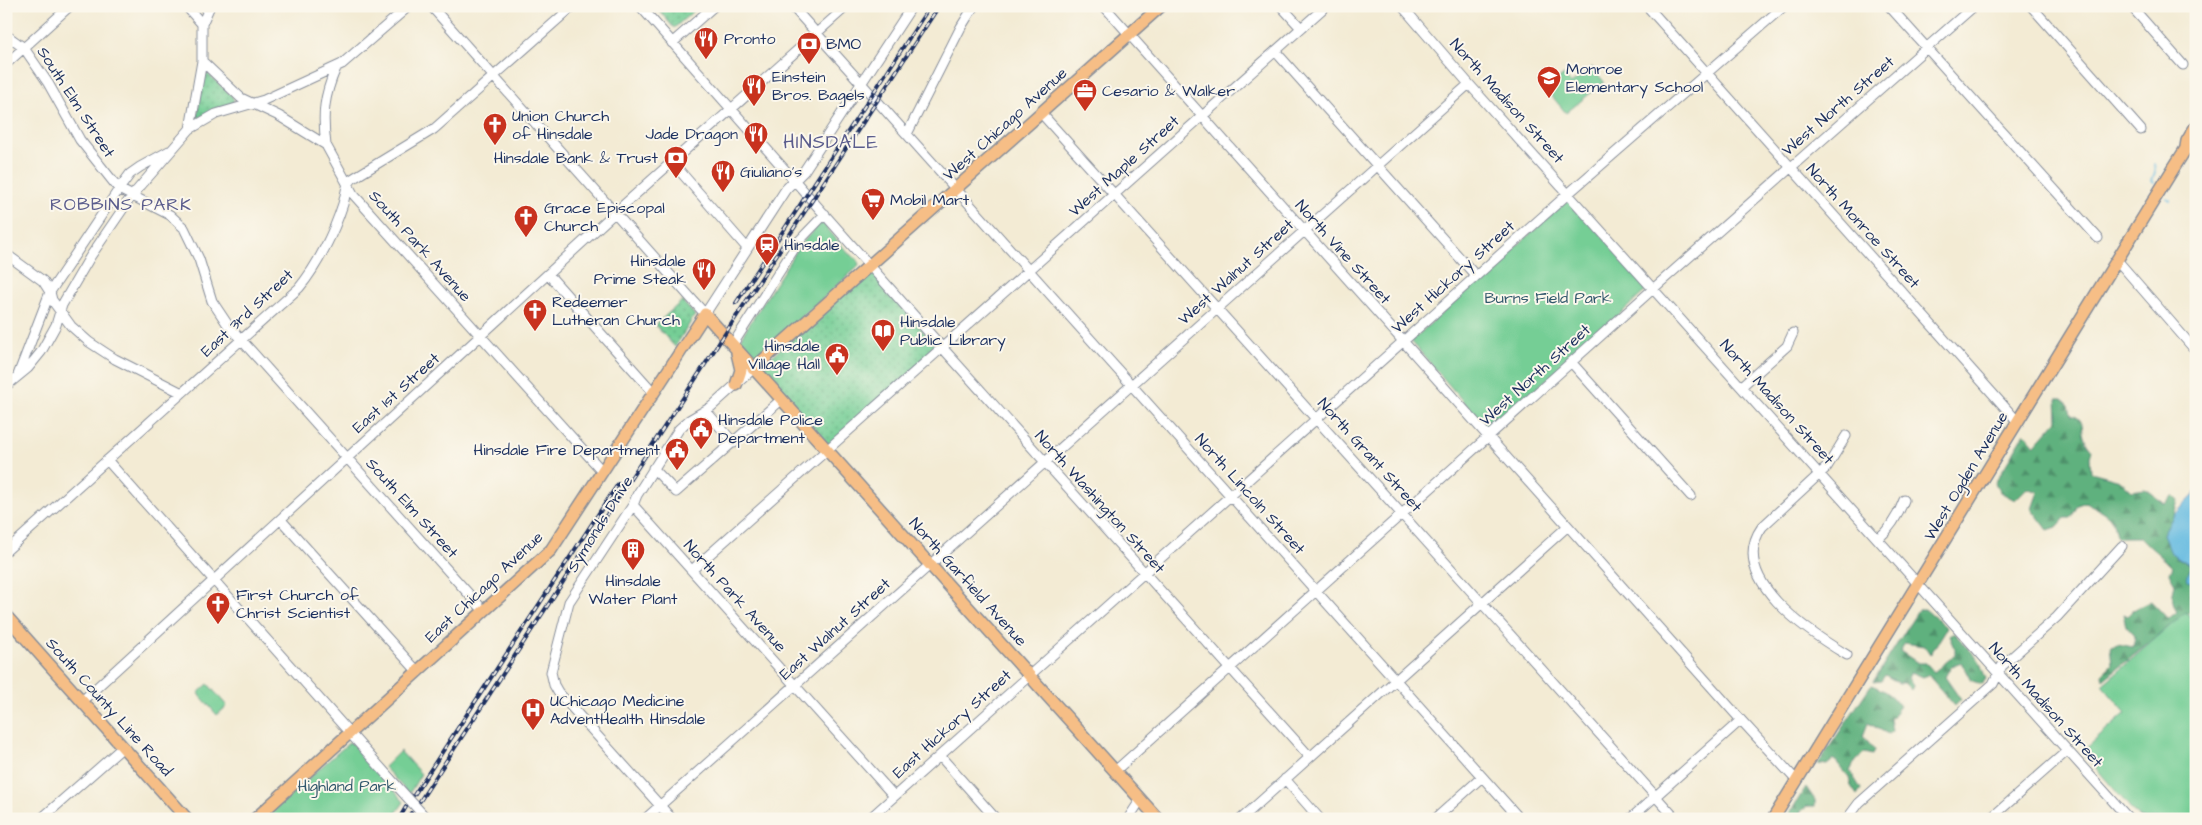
<svg xmlns="http://www.w3.org/2000/svg" width="2202" height="825" font-family="'Architects Daughter',sans-serif">
  <style>
    .grass { fill: url(#grass-dots); stroke: #487e7a }
    .forest { fill: url(#forest-firs); stroke: #3d706e }
    .green { fill: #74ce95; stroke: #487e7a }
    .water { fill: #63bae0; stroke: #3f749f }
    .lines { fill: none; stroke-linecap: round; stroke-linejoin: round }
    .stream { stroke: #63bae0; stroke-width: 2 }
    .minor-casing { stroke: #878d99; stroke-width: 11 }
    .major-casing { stroke: #878d99; stroke-width: 14 }
    .minor { stroke: #fff; stroke-width: 9 }
    .major { stroke: #f6be86; stroke-width: 11 }
    .rail-casing { stroke: #1b2f5e; stroke-width: 4 }
    .rail { stroke: #fbf7ec; stroke-width: 2; stroke-dasharray: 5.5; stroke-linecap: butt }
    .minor-bridge-casing { stroke: #878d99; stroke-width: 11; stroke-linecap: butt }
    .minor-bridge { stroke: #fff; stroke-width: 9 }
    .labels { text-anchor: middle; dominant-baseline: central; stroke-width: 4; stroke-linejoin: round; paint-order: stroke }
    .poi-label { font-size: 16px; fill: #1b2f5e; stroke: #fbf7ec; text-anchor: start }
    .street-label { font-size: 16px; fill: #1b2f5e; stroke: #fbf7ec }
    .park-label { font-size: 16px; fill: #31576c; stroke: #fbf7ec }
    .neighbourhood-label { font-size: 18px; letter-spacing: 1px; fill: #5b5d8d; stroke: #fbf7ec }
    .quarter-label { font-size: 19px; letter-spacing: 1px; fill: #5b5d8d; stroke: #fbf7ec }
  </style>
  <defs>
    <pattern id="grass-dots" width="8" height="8" patternUnits="userSpaceOnUse" patternTransform="scale(1.25)"><rect width="8" height="8" fill="#74ce95"/><path d="M2 2h.1M6 6h.1" fill="none" stroke="#5ea87d" stroke-width="1.8" stroke-linecap="round"/></pattern>
    <pattern id="forest-firs" width="22" height="20" patternUnits="userSpaceOnUse" patternTransform="scale(1.25)"><rect width="22" height="20" fill="#5fb17e"/><path d="M5 1l3.5 6h-7zM16 11l3.5 6h-7z" fill="#4e906a"/></pattern>
  </defs>
  <rect width="100%" height="100%" fill="#fbf7ec"/>
  <filter id="ink" filterUnits="userSpaceOnUse"><feTurbulence type="fractalNoise" baseFrequency=".02" numOctaves="2"/><feDisplacementMap in="SourceGraphic" scale="10" xChannelSelector="R" yChannelSelector="G"/><feConvolveMatrix kernelMatrix="1 2 1 2 8 2 1 2 1" color-interpolation-filters="sRGB"/></filter>
  <filter id="wash" filterUnits="userSpaceOnUse"><feTurbulence type="fractalNoise" baseFrequency=".0096" numOctaves="4" result="noise"/><feDisplacementMap in="SourceGraphic" scale="20" xChannelSelector="R" yChannelSelector="G"/><feGaussianBlur stdDeviation="1.12" result="paint"/><feColorMatrix in="noise" values="0 0 0 0 0 0 0 0 0 0 0 0 0 0 0 0 0 1.4 0 .05"/><feComposite in="paint" operator="in"/></filter>
  <g filter="url(#wash)">
    <rect width="100%" height="100%" fill="#f3ebd4"/>
    <path class="grass" d="M655,6H699L674,28Z
      M207,73L232,96L234,101L231,105L197,118L204,74Z
      M870,270L938,348L829,445L760,367Z
      M682,301L695,315L675,347L655,325Z"/>
    <path class="forest" d="M2057,399H2062L2069,405L2071,415C2087,419 2080,429 2085,439C2086,443 2090,447 2092,450L2090,457L2091,472L2120,480L2132,491L2145,489L2165,504L2173,495L2178,500L2174,515L2163,534L2176,557L2192,566L2191,583H2196V620L2190,613L2185,614L2103,680L2102,674L2112,664L2110,646L2118,644L2133,647L2135,636L2126,626L2123,614L2128,616L2135,609L2151,601L2168,619L2177,612C2171,603 2172,594 2175,584L2169,573L2172,567C2162,556 2150,548 2140,537H2117C2114,532 2115,526 2112,521C2107,512 2094,507 2085,502L2078,505L2071,518H2065L2057,527L2048,530L2032,509L2038,492L2027,488L2015,500L2000,492L1995,483L2025,433L2035,445L2058,419Z
      M1919,609H1925L1947,628L1930,655L1924,646L1905,643L1900,651L1918,663H1926L1934,672L1955,655V648L1950,636L1954,633L1979,660L1986,679L1982,684L1972,681L1962,662C1953,664 1949,669 1945,677L1961,700L1955,706L1928,675L1923,677L1911,672L1908,678L1913,686L1911,690L1904,683H1899L1885,675L1881,681L1873,682Z
      M1871,685C1883,689 1892,696 1900,706L1890,719L1892,731L1888,734L1868,723L1863,736L1874,750L1872,755L1864,753L1856,760L1850,771L1861,789L1857,795L1851,786L1849,777L1834,759L1827,765L1818,764Z
      M1806,787L1815,800V806H1808L1800,812L1806,819H1786Z"/>
    <path class="green" d="M1592,67L1604,82L1566,113L1546,89L1564,75L1571,84Z
      M1570,198L1649,288L1489,431L1411,341Z
      M821,221L848,253L858,260L859,266L757,357H752L738,342L798,248Z
      M2186,612L2196,623V819H2140L2082,752L2126,713L2102,685Z
      M208,684L227,706L217,715L198,693Z
      M350,742L355,745L404,802L392,819H261Z
      M400,751L421,774L409,794L384,767Z"/>
    <path class="water" d="M2196,490V583L2187,581L2188,574L2192,566L2171,553L2163,534L2174,515L2193,496Z"/>
    <g class="lines">
      <path class="stream" d="M2154,183L2152,181L2155,173L2154,164
        M2166,198L2170,200"/>
    </g>
  </g>
  <g filter="url(#ink)">
    <g class="lines">
      <defs>
        <path id="minor" d="M186,6L202,24V61L190,129
          M431,6L705,314L786,189L804,171L912,6
          M640,6L948,354L1310,757
          M792,6L1520,819
          M1104,6L1741,720L1630,819
          M1281,6L1301,28
          M1402,6L1469,84L2129,819
          M1647,6L2018,422
          M1889,6L2098,238
          M2031,6L2141,130
          M2131,6L2183,65
          M202,24L210,6
          M6,35L24,48L48,83L80,140L119,189L170,215L184,228L199,259L212,301L228,325L484,611
          M672,43L714,6
          M1275,51L1476,276
          M202,61L241,98L279,116L326,145L353,194L603,472
          M6,64L70,6
          M1041,113L1676,819
          M907,134L961,27L974,6
          M326,145C322,114 324,96 336,68
          M672,162L747,248
          M6,254L43,281L50,292L52,300L71,326L89,342L115,359L182,393
          M2117,260L2196,351
          M548,274L654,393
          M733,344L799,241L825,214
          M1571,362L1691,496
          M18,375L50,292L119,189L130,174L140,167L169,151
          M6,386L28,368L41,352L56,325L62,305L90,257L131,197L190,129L216,114L264,100L342,64L409,6
          M1742,386L1787,346L1793,333
          M706,411L734,443
          M1846,436L1827,467L1762,527C1726,578 1810,633 1847,655
          M107,460L396,785
          M653,468L676,492L781,400
          M633,505L894,796
          M281,520L418,672
          M1878,539C1891,528 1898,516 1904,500
          M6,551L299,288C318,265 334,232 343,204C346,194 345,187 352,179L434,129L573,6
          M692,570L1326,6
          M82,701L609,218L847,6
          M1741,720L1797,781
          M940,756L996,819
          M1115,771L1654,288L1974,6
          M1285,779L1320,819
          M41,819L123,747
          M645,819L1469,84
          M672,819L558,692L554,685L551,672L569,602L633,505L637,495L679,429L689,420L711,407L753,369
          M869,819L1569,193L1784,6
          M1128,819L1141,799
          M1241,819L1568,526
          M1435,819L1482,777
          M1847,819L1859,803L1993,684L2002,666L2057,617L2122,546
          M1990,819L2067,751"/>
        <path id="major" d="M2186,147L2187,141L2196,126
          M753,369L1161,6
          M736,385L741,370L737,353
          M6,616L187,819
          M255,819L551,550L705,314L1158,819
          M1773,819L2173,169L2185,150L2196,139"/>
      </defs>
      <use href="#minor" class="minor-casing"/>
      <use href="#major" class="major-casing"/>
      <use href="#minor" class="minor"/>
      <use href="#major" class="major"/>
      <defs>
        <path id="rail" d="M736,303L930,6
          M414,795L618,484
          M420,801L939,6
          M399,819L406,807
          M408,819L411,813"/>
      </defs>
      <use href="#rail" class="rail-casing"/>
      <use href="#rail" class="rail"/>
      <defs>
        <path id="minor-bridge" d="M396,785L427,819"/>
      </defs>
      <use href="#minor-bridge" class="minor-bridge-casing"/>
      <use href="#minor-bridge" class="minor-bridge"/>
    </g>
  </g>
  <defs>
    <symbol id="restaurant-pin" viewBox="-11 -11 22 30"><path d="M0 17L-7.5 6A9.5 9.5 0 1 1 7.5 6Z" fill="#c8321e" stroke="#fbf7ec"/><path d="M-5-6h1v4h1v-4h1v4h1v-4h1v5L-1.5 .5V6h-2V.5L-5-1ZM5-6V6H3V1.5H1.5Q1.5-4 5-6Z" fill="#fff"/></symbol>
    <symbol id="bank-pin" viewBox="-11 -11 22 30"><path d="M0 17L-7.5 6A9.5 9.5 0 1 1 7.5 6Z" fill="#c8321e" stroke="#fbf7ec"/><path d="M-6-4H6V4H-6ZM0-2.3a2.3 2.3 0 1 0 0 4.6a2.3 2.3 0 1 0 0-4.6Z" fill="#fff"/></symbol>
    <symbol id="school-pin" viewBox="-11 -11 22 30"><path d="M0 17L-7.5 6A9.5 9.5 0 1 1 7.5 6Z" fill="#c8321e" stroke="#fbf7ec"/><path d="M0-5L7-2L0 1L-7-2ZM-4 1L0 2.5L4 1V4Q0 6-4 4Z" fill="#fff"/></symbol>
    <symbol id="office-pin" viewBox="-11 -11 22 30"><path d="M0 17L-7.5 6A9.5 9.5 0 1 1 7.5 6Z" fill="#c8321e" stroke="#fbf7ec"/><path d="M-6-3h4V-5.5h4V-3h4V5H-6ZM-1-4.5V-3h2v-1.5ZM-6 0V1H6V0Z" fill="#fff"/></symbol>
    <symbol id="church-pin" viewBox="-11 -11 22 30"><path d="M0 17L-7.5 6A9.5 9.5 0 1 1 7.5 6Z" fill="#c8321e" stroke="#fbf7ec"/><path d="M-1.2-6h2.4v3.5h3.3v2.4h-3.3V6h-2.4V-.1h-3.3v-2.4h3.3Z" fill="#fff"/></symbol>
    <symbol id="supermarket-pin" viewBox="-11 -11 22 30"><path d="M0 17L-7.5 6A9.5 9.5 0 1 1 7.5 6Z" fill="#c8321e" stroke="#fbf7ec"/><path d="M-6-5.5h2.5l.6 2H6L4.5 2H-2.5L-4.4-4H-6ZM-1.5 3.2a1.3 1.3 0 1 0 .1 0ZM3 3.2a1.3 1.3 0 1 0 .1 0Z" fill="#fff"/></symbol>
    <symbol id="station-pin" viewBox="-11 -11 22 30"><path d="M0 17L-7.5 6A9.5 9.5 0 1 1 7.5 6Z" fill="#c8321e" stroke="#fbf7ec"/><path d="M-3-6H3Q5-6 5-4V2Q5 4 3 4L4.5 6H3L1.5 4h-3L-3 6H-4.5L-3 4Q-5 4-5 2V-4Q-5-6-3-6ZM-3.5-4v3h7v-3ZM-3.5 1v1.5H-2V1ZM2 1v1.5H3.5V1Z" fill="#fff"/></symbol>
    <symbol id="library-pin" viewBox="-11 -11 22 30"><path d="M0 17L-7.5 6A9.5 9.5 0 1 1 7.5 6Z" fill="#c8321e" stroke="#fbf7ec"/><path d="M-6-4Q-3-5.5-.7-3.5V5Q-3 3-6 4ZM6-4Q3-5.5 .7-3.5V5Q3 3 6 4Z" fill="#fff"/></symbol>
    <symbol id="civic-pin" viewBox="-11 -11 22 30"><path d="M0 17L-7.5 6A9.5 9.5 0 1 1 7.5 6Z" fill="#c8321e" stroke="#fbf7ec"/><path d="M-.6-6.5H3V-4.5H.6V-3L4-1V1h2V6H-6V1h2V-1L-.6-3ZM-1.2 2.5V6h2.4V2.5Z" fill="#fff"/></symbol>
    <symbol id="building-pin" viewBox="-11 -11 22 30"><path d="M0 17L-7.5 6A9.5 9.5 0 1 1 7.5 6Z" fill="#c8321e" stroke="#fbf7ec"/><path d="M-4-6H4V6H1V3H-1V6H-4ZM-2.5-4.3h1.7v1.8h-1.7ZM.8-4.3h1.7v1.8H.8ZM-2.5-1h1.7V.8h-1.7ZM.8-1h1.7V.8H.8Z" fill="#fff"/></symbol>
    <symbol id="hospital-pin" viewBox="-11 -11 22 30"><path d="M0 17L-7.5 6A9.5 9.5 0 1 1 7.5 6Z" fill="#c8321e" stroke="#fbf7ec"/><path d="M-5-5h3v3.5h4V-5h3V5h-3V1.5h-4V5h-3Z" fill="#fff"/></symbol>
  </defs>
  <g fill-rule="evenodd">
    <use href="#restaurant-pin" x="692" y="25" width="28" height="38"/>
    <use href="#bank-pin" x="795" y="30" width="28" height="38"/>
    <use href="#school-pin" x="1535" y="64" width="28" height="38"/>
    <use href="#restaurant-pin" x="740" y="72" width="28" height="38"/>
    <use href="#office-pin" x="1071" y="77" width="28" height="38"/>
    <use href="#church-pin" x="481" y="111" width="28" height="38"/>
    <use href="#restaurant-pin" x="742" y="120" width="28" height="38"/>
    <use href="#bank-pin" x="662" y="144" width="28" height="38"/>
    <use href="#restaurant-pin" x="709" y="158" width="28" height="38"/>
    <use href="#supermarket-pin" x="859" y="186" width="28" height="38"/>
    <use href="#church-pin" x="512" y="203" width="28" height="38"/>
    <use href="#station-pin" x="753" y="231" width="28" height="38"/>
    <use href="#restaurant-pin" x="690" y="256" width="28" height="38"/>
    <use href="#church-pin" x="521" y="297" width="28" height="38"/>
    <use href="#library-pin" x="869" y="317" width="28" height="38"/>
    <use href="#civic-pin" x="823" y="341" width="28" height="38"/>
    <use href="#civic-pin" x="687" y="415" width="28" height="38"/>
    <use href="#civic-pin" x="663" y="436" width="28" height="38"/>
    <use href="#building-pin" x="619" y="536" width="28" height="38"/>
    <use href="#church-pin" x="204" y="590" width="28" height="38"/>
    <use href="#hospital-pin" x="519" y="696" width="28" height="38"/>
  </g>
  <g class="labels">
    <g class="poi-label">
      <text x="724" y="39">Pronto</text>
      <text x="826" y="44">BMO</text>
      <text x="1566" y="69">Monroe<tspan x="1566" dy="18">Elementary School</tspan></text>
      <text x="772" y="77">Einstein<tspan x="772" dy="18">Bros. Bagels</tspan></text>
      <text x="1102" y="91">Cesario &amp; Walker</text>
      <text x="512" y="116">Union Church<tspan x="512" dy="18">of Hinsdale</tspan></text>
      <text x="738" y="134" text-anchor="end">Jade Dragon</text>
      <text x="658" y="158" text-anchor="end">Hinsdale Bank &amp; Trust</text>
      <text x="740" y="172">Giuliano's</text>
      <text x="890" y="200">Mobil Mart</text>
      <text x="544" y="208">Grace Episcopal<tspan x="544" dy="18">Church</tspan></text>
      <text x="784" y="245">Hinsdale</text>
      <text x="686" y="261" text-anchor="end">Hinsdale<tspan x="686" dy="18">Prime Steak</tspan></text>
      <text x="552" y="302">Redeemer<tspan x="552" dy="18">Lutheran Church</tspan></text>
      <text x="900" y="322">Hinsdale<tspan x="900" dy="18">Public Library</tspan></text>
      <text x="820" y="346" text-anchor="end">Hinsdale<tspan x="820" dy="18">Village Hall</tspan></text>
      <text x="718" y="420">Hinsdale Police<tspan x="718" dy="18">Department</tspan></text>
      <text x="660" y="450" text-anchor="end">Hinsdale Fire Department</text>
      <text x="633" y="581" text-anchor="middle">Hinsdale<tspan x="633" dy="18">Water Plant</tspan></text>
      <text x="236" y="595">First Church of<tspan x="236" dy="18">Christ Scientist</tspan></text>
      <text x="550" y="701">UChicago Medicine<tspan x="550" dy="18">AdventHealth Hinsdale</tspan></text>
    </g>
    <g class="street-label">
      <text transform="translate(1507 101) rotate(48)">North Madison Street</text>
      <text transform="translate(76 102) rotate(57)">South Elm Street</text>
      <text transform="translate(1838 106) rotate(-41)">West North Street</text>
      <text transform="translate(1005 124) rotate(-42)">West Chicago Avenue</text>
      <text transform="translate(1124 166) rotate(-42)">West Maple Street</text>
      <text transform="translate(1863 226) rotate(48)">North Monroe Street</text>
      <text transform="translate(420 246) rotate(48)">South Park Avenue</text>
      <text transform="translate(1343 252) rotate(48)">North Vine Street</text>
      <text transform="translate(1236 272) rotate(-42)">West Walnut Street</text>
      <text transform="translate(1453 277) rotate(-42)">West Hickory Street</text>
      <text transform="translate(247 313) rotate(-43)">East 3rd Street</text>
      <text transform="translate(1535 375) rotate(-42)">West North Street</text>
      <text transform="translate(396 393) rotate(-42)">East 1st Street</text>
      <text transform="translate(1777 402) rotate(48)">North Madison Street</text>
      <text transform="translate(1370 455) rotate(48)">North Grant Street</text>
      <text transform="translate(1966 476) rotate(-59)">West Ogden Avenue</text>
      <text transform="translate(1250 494) rotate(48)">North Lincoln Street</text>
      <text transform="translate(1100 502) rotate(48)">North Washington Street</text>
      <text transform="translate(412 508) rotate(48)">South Elm Street</text>
      <text transform="translate(600 524) rotate(-58)">Symonds Drive</text>
      <text transform="translate(968 582) rotate(48)">North Garfield Avenue</text>
      <text transform="translate(484 587) rotate(-43)">East Chicago Avenue</text>
      <text transform="translate(735 596) rotate(48)">North Park Avenue</text>
      <text transform="translate(835 629) rotate(-42)">East Walnut Street</text>
      <text transform="translate(2046 705) rotate(48)">North Madison Street</text>
      <text transform="translate(109 707) rotate(48)">South County Line Road</text>
      <text transform="translate(952 724) rotate(-42)">East Hickory Street</text>
    </g>
    <g class="park-label">
      <text x="1548" y="298">Burns Field Park</text>
      <text x="347" y="786">Highland Park</text>
    </g>
    <g class="neighbourhood-label">
      <text x="121" y="204">ROBBINS PARK</text>
    </g>
    <g class="quarter-label">
      <text x="831" y="142">HINSDALE</text>
    </g>
  </g>
  <rect width="2202" height="825" fill="none" stroke="#fbf7ec" stroke-width="25"/>
</svg>
